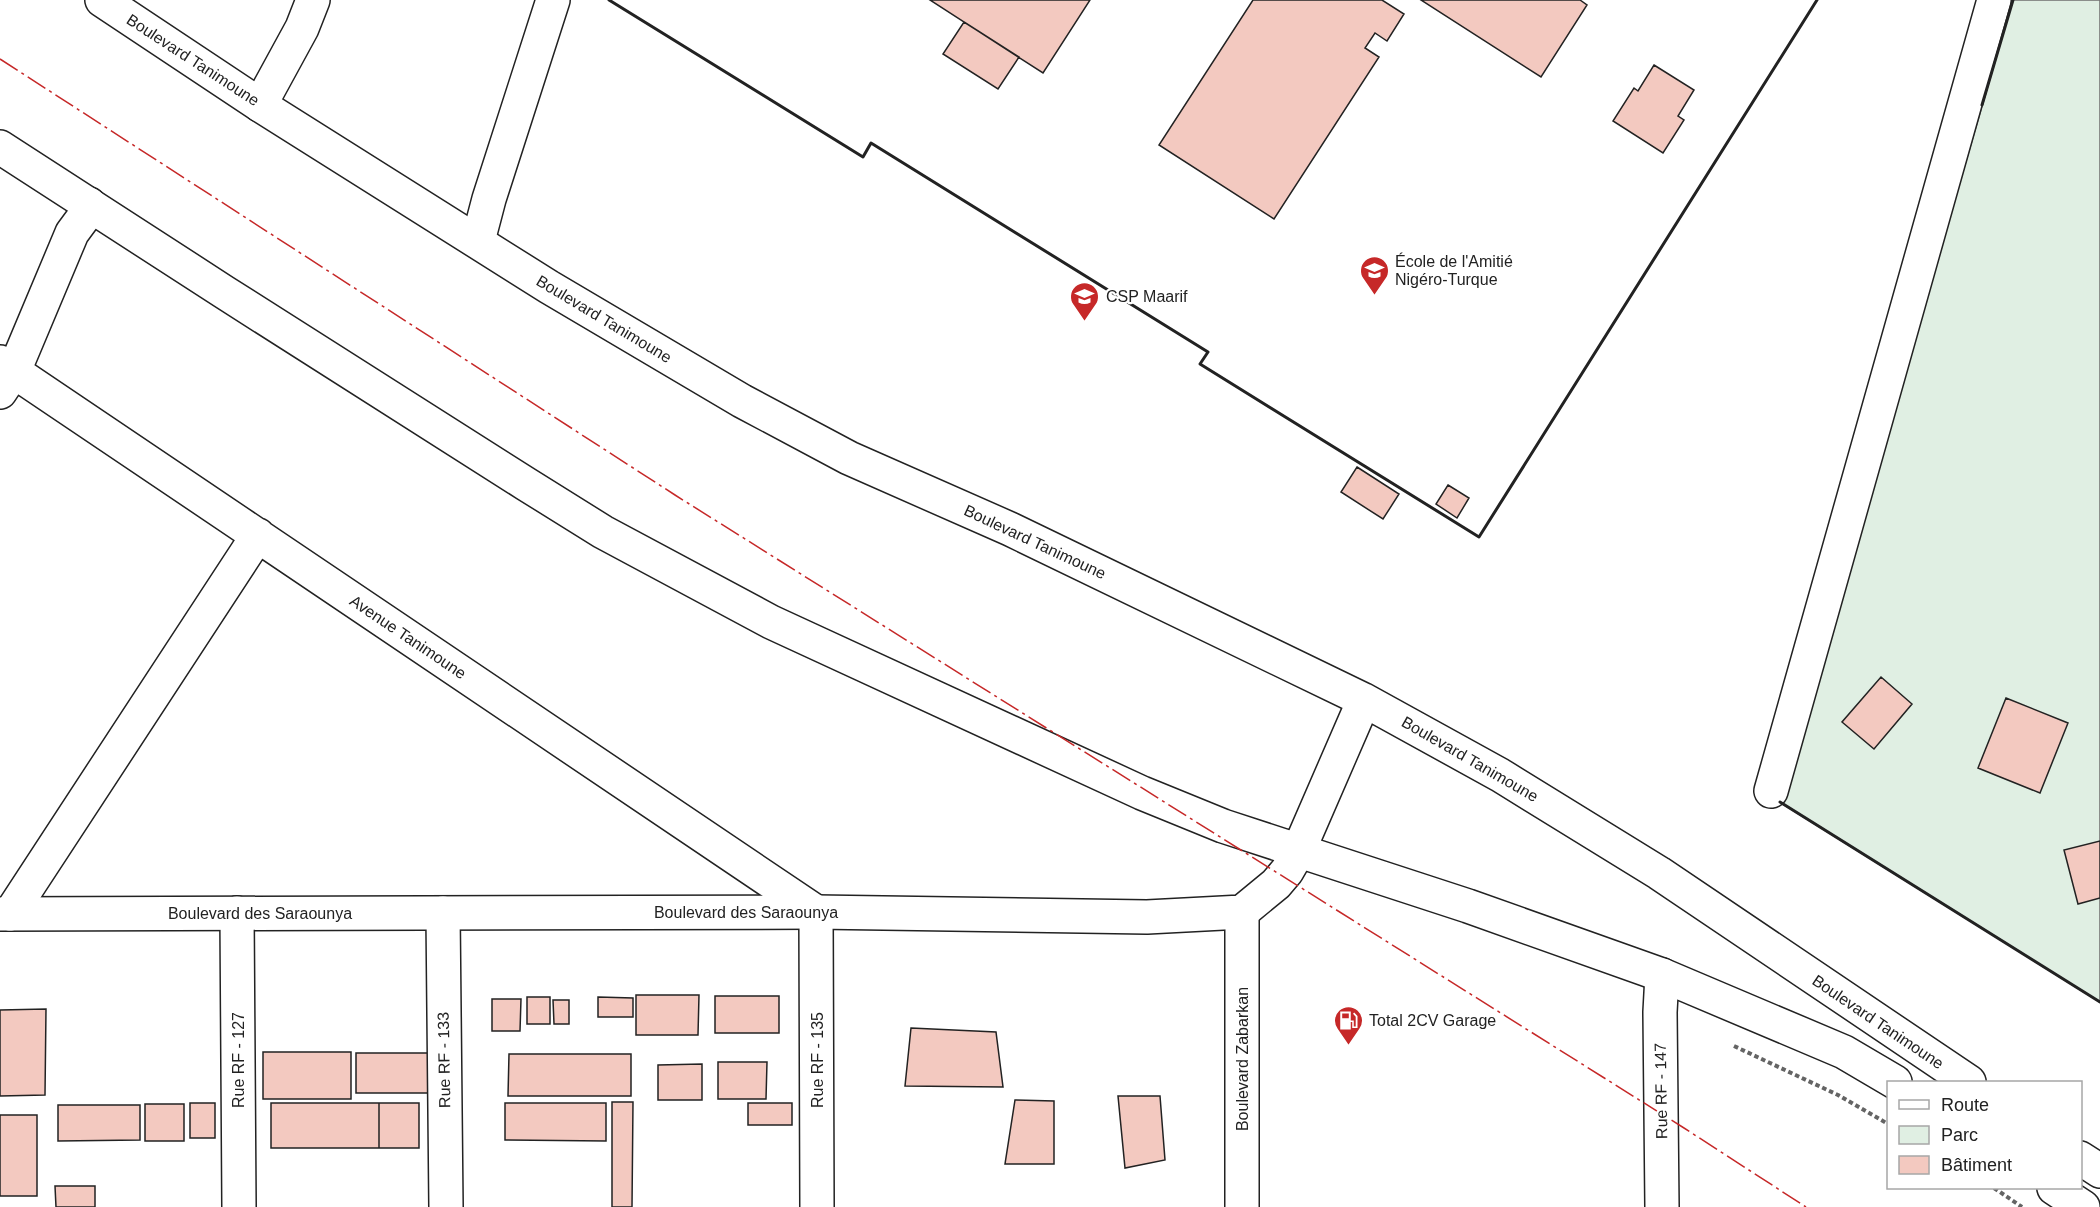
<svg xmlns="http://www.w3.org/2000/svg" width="2100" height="1207" font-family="Helvetica,sans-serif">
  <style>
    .green { fill: #e0efe3; stroke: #6f6f6f; stroke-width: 1.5 }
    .building { fill: #f3c9c0; stroke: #222; stroke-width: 1.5 }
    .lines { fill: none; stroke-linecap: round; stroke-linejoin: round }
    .minor-casing { stroke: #222; stroke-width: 36 }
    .major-casing { stroke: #222; stroke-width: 36 }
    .path { stroke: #646464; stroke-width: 4; stroke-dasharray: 4.5 3; stroke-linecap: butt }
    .minor { stroke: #fff; stroke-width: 33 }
    .major { stroke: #fff; stroke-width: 33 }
    .wall { stroke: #222; stroke-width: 3 }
    .power { stroke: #c62828; stroke-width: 1.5; stroke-dasharray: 21 4.5 3 4.5; stroke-linecap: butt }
    .labels { text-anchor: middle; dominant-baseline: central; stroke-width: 4.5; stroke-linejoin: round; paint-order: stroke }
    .street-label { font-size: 16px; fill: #222; stroke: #fff }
    .poi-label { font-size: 16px; fill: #222; stroke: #fff; text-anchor: start }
  </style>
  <rect width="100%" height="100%" fill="#fff"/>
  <path class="green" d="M2013,0H2100V1002L1779,802Z"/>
  <path class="building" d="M930,0H1090L1043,73Z
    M1253,0H1382L1404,14L1387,41L1375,33L1365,48L1379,57L1274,219L1159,145Z
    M1421,0H1580L1587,5L1541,77Z
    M964,22L1019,57L998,89L943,54Z
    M1654,65L1694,90L1678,116L1684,120L1663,153L1613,121L1634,88L1638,91Z
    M1357,467L1399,494L1383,519L1341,492Z
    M1448,485L1469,498L1457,518L1436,504Z
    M1881,677L1912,704L1874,749L1842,722Z
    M2006,698L2068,723L2040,793L1978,768Z
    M2100,841V898L2078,904L2064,850Z
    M636,995H699L698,1035H636Z
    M715,996H779V1033H715Z
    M527,997H550V1024H527Z
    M598,997L633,998V1017H598Z
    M492,999H521L520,1031H492Z
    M553,1000H569V1024H554Z
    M46,1009L45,1095L0,1096V1010Z
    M911,1028L996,1032L1003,1087L905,1086Z
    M263,1052H351V1099H263Z
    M356,1053H430L429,1093H356Z
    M509,1054H631V1096H508Z
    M718,1062H767L766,1099H718Z
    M702,1064V1100H658V1065Z
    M1118,1096H1160L1165,1160L1125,1168Z
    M1015,1100L1054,1101V1164H1005Z
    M612,1102H633L632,1207H612Z
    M190,1103H215V1138H190Z
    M271,1103H379V1148H271Z
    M379,1103H419V1148H379Z
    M505,1103H606V1141L505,1140Z
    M748,1103H792V1125H748Z
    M145,1104H184V1141H145Z
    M58,1105H140V1140L58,1141Z
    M0,1115H37V1196H0Z
    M55,1186H95V1207H56Z"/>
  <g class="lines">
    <defs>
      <path id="minor" d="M260,105L302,28L313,0
        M478,241L489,199L553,0
        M0,362L816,912L817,1207
        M0,392L14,371L72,233L86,214L89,204
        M1771,791L1994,0
        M1242,912V1207
        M237,913L239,1207
        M443,913L446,1207
        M10,914L258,535
        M1662,975L1660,1012L1662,1207"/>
      <path id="major" d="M102,0L260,105L549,287L742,401L849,458L1010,529L1364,700L1500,775L1659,873L1969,1082
        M0,147L224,292L526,484L603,532L771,622L1142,793L1223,826L1468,906L1662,975L1844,1052L1895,1082
        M0,914L816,912L1147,917L1242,912L1276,884L1287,871L1298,852L1364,700
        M2080,1158L2100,1171
        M2054,1188L2083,1207"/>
    </defs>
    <use href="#minor" class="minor-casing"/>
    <use href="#major" class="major-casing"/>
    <path class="path" d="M1734,1046L1838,1095L1888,1124
      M1994,1188L2022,1207"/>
    <use href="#minor" class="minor"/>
    <use href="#major" class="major"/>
    <path class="wall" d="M609,0L863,157L871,143L1208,352L1200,364L1479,537L1817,0
      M1982,105L2013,0
      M1780,802L2100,1002"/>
    <path class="power" d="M0,59L675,495L1684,1128L1806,1207"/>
  </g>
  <defs>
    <symbol id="school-pin" viewBox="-11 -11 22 30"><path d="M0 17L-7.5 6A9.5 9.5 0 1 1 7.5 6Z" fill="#c62828" stroke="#fff"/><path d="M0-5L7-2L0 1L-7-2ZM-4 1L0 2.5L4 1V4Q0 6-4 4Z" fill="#fff"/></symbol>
    <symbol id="fuel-pin" viewBox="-11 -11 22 30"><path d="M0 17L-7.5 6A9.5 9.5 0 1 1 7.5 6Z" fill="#c62828" stroke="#fff"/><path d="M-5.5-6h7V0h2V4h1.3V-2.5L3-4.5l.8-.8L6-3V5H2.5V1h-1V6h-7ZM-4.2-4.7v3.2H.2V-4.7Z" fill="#fff"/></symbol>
  </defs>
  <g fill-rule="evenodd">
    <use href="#school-pin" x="1358" y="254" width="33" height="45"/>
    <use href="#school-pin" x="1068" y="280" width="33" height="45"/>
    <use href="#fuel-pin" x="1332" y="1004" width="33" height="45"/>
  </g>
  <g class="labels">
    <g class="street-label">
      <text transform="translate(193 60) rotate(33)">Boulevard Tanimoune</text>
      <text transform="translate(604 319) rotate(31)">Boulevard Tanimoune</text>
      <text transform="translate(1035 542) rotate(25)">Boulevard Tanimoune</text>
      <text transform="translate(408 637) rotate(34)">Avenue Tanimoune</text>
      <text transform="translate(1470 759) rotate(30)">Boulevard Tanimoune</text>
      <text x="746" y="912">Boulevard des Saraounya</text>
      <text x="260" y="913">Boulevard des Saraounya</text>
      <text transform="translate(1878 1022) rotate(34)">Boulevard Tanimoune</text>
      <text transform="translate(1242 1059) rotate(-90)">Boulevard Zabarkan</text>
      <text transform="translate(238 1060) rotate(-90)">Rue RF - 127</text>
      <text transform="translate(444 1060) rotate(-91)">Rue RF - 133</text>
      <text transform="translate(817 1060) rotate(-90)">Rue RF - 135</text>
      <text transform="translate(1661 1091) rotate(-91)">Rue RF - 147</text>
    </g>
    <g class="poi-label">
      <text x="1395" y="261">École de l'Amitié<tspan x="1395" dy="18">Nigéro-Turque</tspan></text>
      <text x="1106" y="296">CSP Maarif</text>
      <text x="1369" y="1020">Total 2CV Garage</text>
    </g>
  </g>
  <rect x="1887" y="1081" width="195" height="108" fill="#ffffff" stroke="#a7a7a7" stroke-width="1.5"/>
  <rect x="1899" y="1100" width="30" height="9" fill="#ffffff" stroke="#a7a7a7" stroke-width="1.5"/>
  <text x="1941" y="1111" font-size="18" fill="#222222">Route</text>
  <rect x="1899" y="1126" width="30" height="18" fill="#e0efe3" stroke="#a7a7a7" stroke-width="1.5"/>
  <text x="1941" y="1141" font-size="18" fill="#222222">Parc</text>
  <rect x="1899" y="1156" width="30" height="18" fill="#f3c9c0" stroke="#a7a7a7" stroke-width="1.5"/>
  <text x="1941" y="1171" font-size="18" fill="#222222">Bâtiment</text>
</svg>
